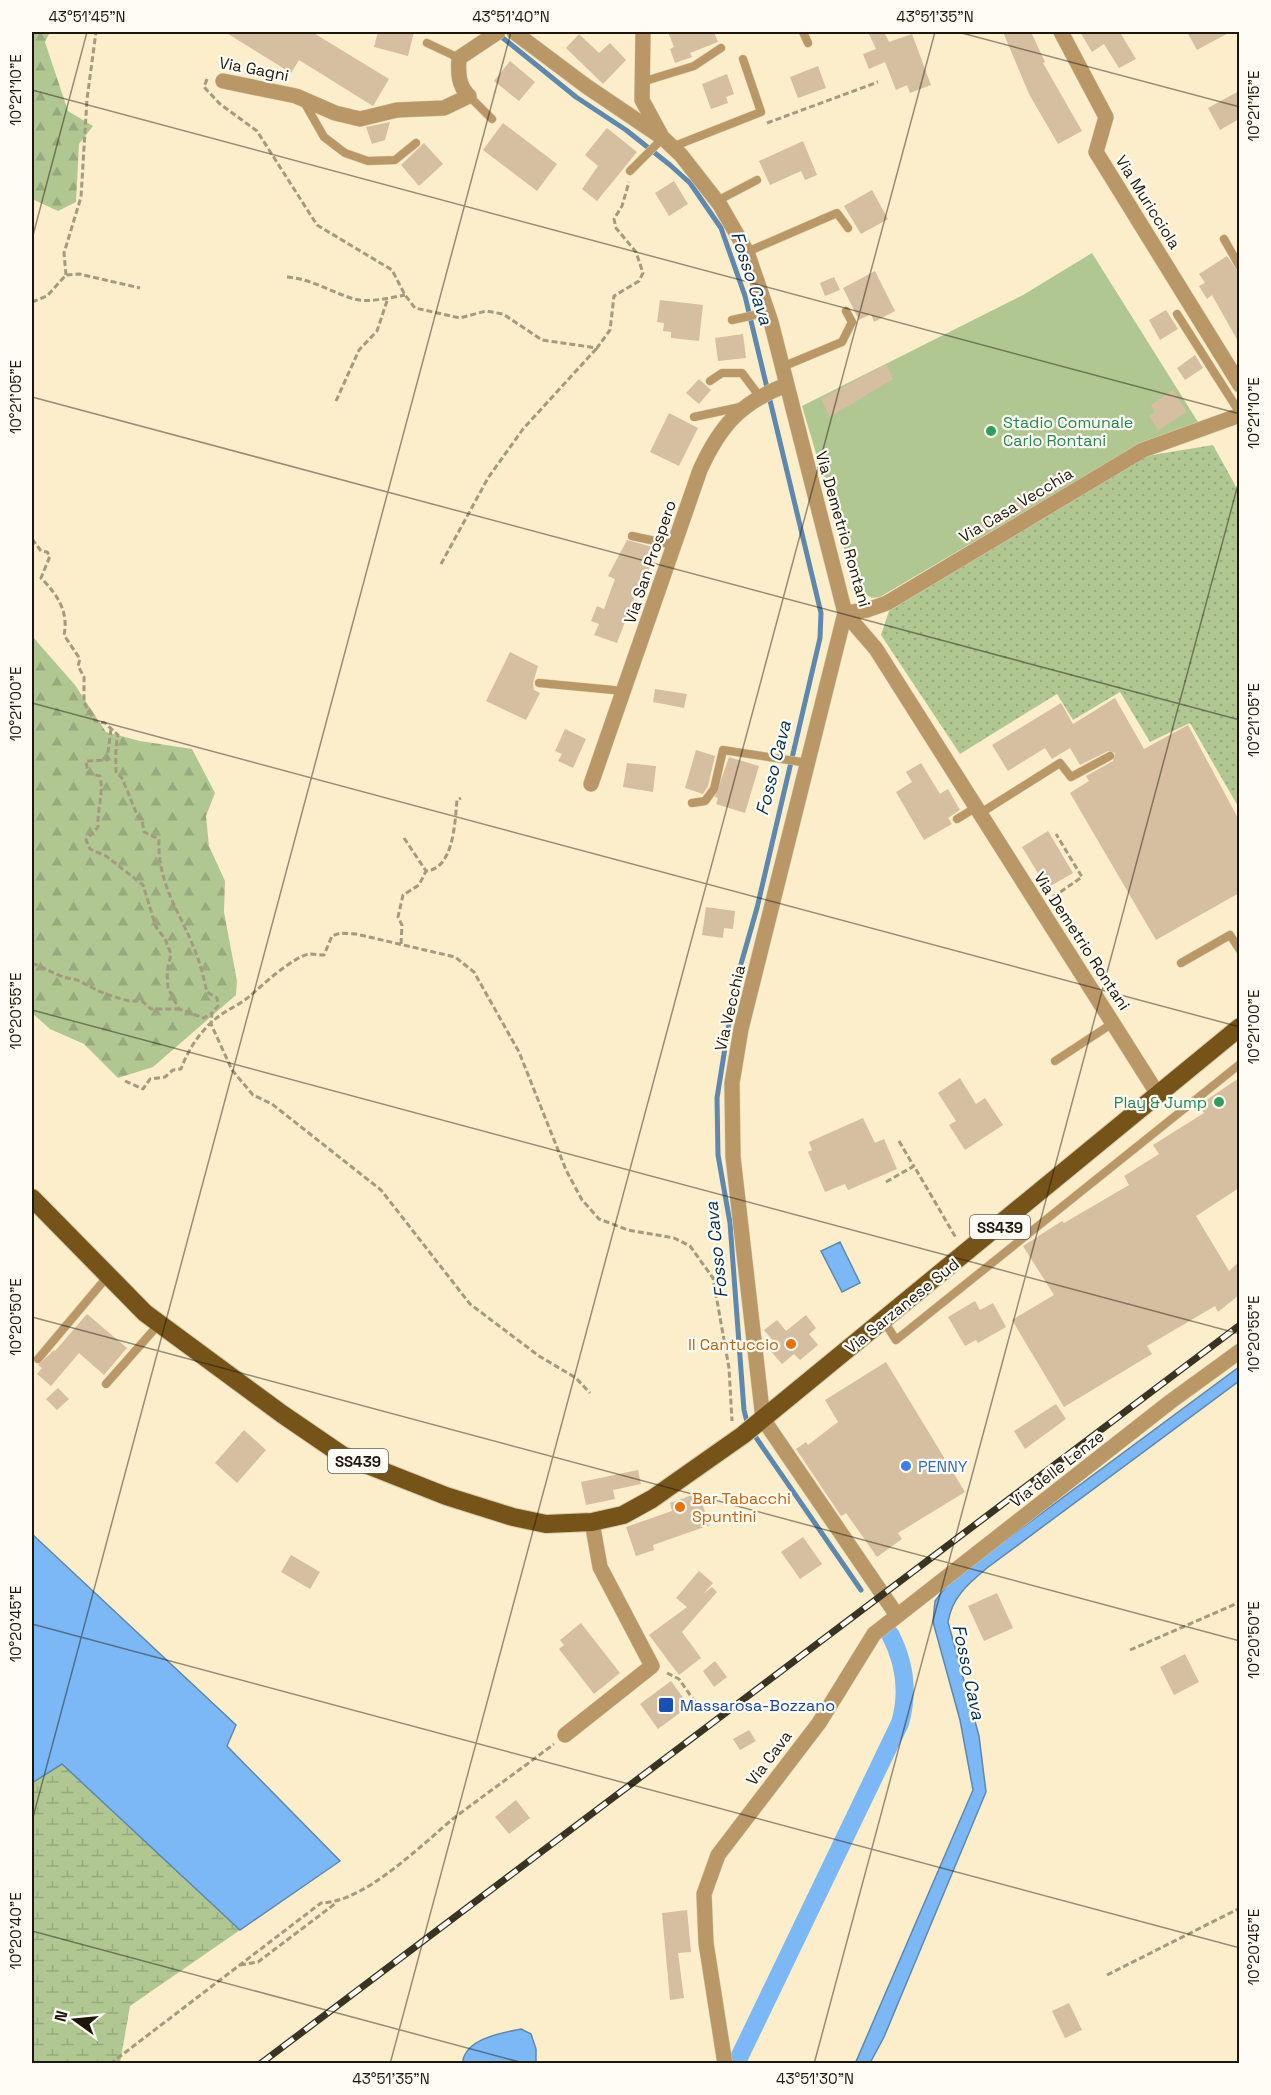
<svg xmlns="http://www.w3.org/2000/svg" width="1271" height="2095" font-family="'Space Grotesk',sans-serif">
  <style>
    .grass { fill: url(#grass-dots) }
    .forest { fill: url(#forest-firs) }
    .wetland { fill: url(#wetland-marsh) }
    .pitch { fill: #b1c792 }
    .water { fill: #7cb8f5; stroke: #5f88ae; stroke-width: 1.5 }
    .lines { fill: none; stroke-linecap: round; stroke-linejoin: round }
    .stream { stroke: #5f88ae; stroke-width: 5 }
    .canal { stroke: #7cb8f5; stroke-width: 18 }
    .building { fill: #d6bea0 }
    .lane-casing { stroke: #d8ccab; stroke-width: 9 }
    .street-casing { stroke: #d8ccab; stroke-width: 16 }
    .primary-casing { stroke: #d8ccab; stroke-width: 20 }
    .path { stroke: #a49a7f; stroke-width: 3; stroke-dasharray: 6 3; stroke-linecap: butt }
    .lane { stroke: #b99767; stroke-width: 8 }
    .street { stroke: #b99767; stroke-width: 15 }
    .primary { stroke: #765319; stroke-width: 18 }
    .rail-casing { stroke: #393323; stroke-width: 7 }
    .rail { stroke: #fffcf5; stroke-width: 4.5; stroke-dasharray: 14; stroke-linecap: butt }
    .ticks { fill: none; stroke: #1c170a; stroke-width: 1.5; stroke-opacity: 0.45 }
    .leisure-dot { fill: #2e9e5b; stroke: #fffcf5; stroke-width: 2 }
    .food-dot { fill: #e8710a; stroke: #fffcf5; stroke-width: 2 }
    .shop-dot { fill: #3f7fe0; stroke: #fffcf5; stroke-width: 2 }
    .transit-dot { fill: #1a4fb4; stroke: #fffcf5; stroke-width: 2 }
    .labels { text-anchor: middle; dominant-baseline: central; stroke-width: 4.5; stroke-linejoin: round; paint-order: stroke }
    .shield { fill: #fffcf5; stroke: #605c50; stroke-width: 1.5 }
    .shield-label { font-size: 15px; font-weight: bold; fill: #1c170a }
    .street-label { font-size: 16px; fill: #1c170a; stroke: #fffcf5 }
    .leisure-label { font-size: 16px; fill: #27864d; stroke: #fffcf5; text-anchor: start }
    .food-label { font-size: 16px; fill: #c56008; stroke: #fffcf5; text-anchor: end }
    .shop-label { font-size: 16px; fill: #366cbe; stroke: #fffcf5; text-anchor: start }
    .transit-label { font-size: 16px; fill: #164399; stroke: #fffcf5; text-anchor: start }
    .water-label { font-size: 18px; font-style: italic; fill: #002e55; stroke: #fffcf5 }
    .neatline { fill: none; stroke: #1c170a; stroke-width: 2 }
    .ticks-label { font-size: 15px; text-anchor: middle; fill: #1c170a }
  </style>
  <defs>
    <pattern id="grass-dots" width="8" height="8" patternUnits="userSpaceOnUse" patternTransform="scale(1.5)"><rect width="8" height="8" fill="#b1c792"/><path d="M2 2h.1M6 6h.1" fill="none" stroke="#98aa7d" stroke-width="1.8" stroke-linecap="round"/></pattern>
    <pattern id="forest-firs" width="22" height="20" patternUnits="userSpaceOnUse" patternTransform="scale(1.5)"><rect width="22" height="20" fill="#b1c792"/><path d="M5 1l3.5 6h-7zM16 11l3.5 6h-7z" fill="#98aa7d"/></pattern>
    <pattern id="wetland-marsh" width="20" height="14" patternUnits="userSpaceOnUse" patternTransform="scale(1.5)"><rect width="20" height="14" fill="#b1c792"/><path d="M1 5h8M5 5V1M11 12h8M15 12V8" fill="none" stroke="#98aa7d"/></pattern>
  </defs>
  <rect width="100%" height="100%" fill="#fceeca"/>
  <path class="grass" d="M1213,445L1239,492V808L1190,723L1150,742L1120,692L1073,720L1057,694L960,754L881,635L889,611L1146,456Z"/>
  <path class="forest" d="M32,32H50L45,42L68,111L93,126L79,144L76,202L58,211L32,199Z
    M32,636L75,685L106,732L140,741L192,749L215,793L206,816L209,846L225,881L224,912L237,981L236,995L153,1067L118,1078L84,1044L50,1029L32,1013Z"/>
  <path class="wetland" d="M32,1534L236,1725L227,1746L340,1861L130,2006L120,2063H32Z"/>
  <path class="pitch" d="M1092,253L1198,422L1138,445L880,597L872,598L856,589L802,406L1023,295Z"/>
  <path class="water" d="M840,1242L860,1283L842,1292L821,1251Z
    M1239,1367V1381L987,1568C968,1584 952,1597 948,1622L979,1736L986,1792L884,2037L870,2063L855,2064L973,1790L960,1720L933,1622L935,1601L948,1584L965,1570Z
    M32,1534L236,1725L227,1746L340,1861L240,1930L62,1764L32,1783Z
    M521,2029L531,2034L536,2049V2063L465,2064L463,2060C468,2038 502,2033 521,2029Z"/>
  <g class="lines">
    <path class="stream" d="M498,34L576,97L626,130L670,165L690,183L721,228L745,296L821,613L820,638L757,908L735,985L717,1098L718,1155L730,1223L744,1410L748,1426L861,1590"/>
    <path class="canal" d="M736,2064L900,1723C909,1692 905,1663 890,1634"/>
  </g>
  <path class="building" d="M225,32H312L389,79L373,106L299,60L291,73Z
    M378,32H414L408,56L374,47Z
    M668,32H714L718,42L690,53L692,57L675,63L670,49L674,47Z
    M868,32H884L889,42L912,34L931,85L910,93L907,85L896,90L885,62L869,69L863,54L876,49Z
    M1003,32H1031L1045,62L1043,63L1082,131L1058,144L1029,94Z
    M1080,32H1125L1121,34L1136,59L1119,68L1104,44L1092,52Z
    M1187,32H1230L1197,50Z
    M579,34L599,53L610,43L626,60L603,84L566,48Z
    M510,61L535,82L519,101L494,81Z
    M818,66L826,88L798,98L790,77Z
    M727,74L734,94L726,97L728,103L711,109L702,84Z
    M1239,91V119L1220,130L1208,108Z
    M390,122L385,140L372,144L366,127Z
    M503,123L557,164L537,191L483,150Z
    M607,128L637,152L597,201L582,189L598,166L585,155Z
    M803,141L817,175L805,180L801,171L770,185L759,161Z
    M424,143L443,164L419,186L401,165Z
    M674,181L688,204L669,216L655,193Z
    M872,190L888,219L861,234L844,206Z
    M1227,256L1239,273V343L1212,295L1207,299L1199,286L1205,283L1199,274Z
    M875,271L895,311L874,322L871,314L859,320L843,288Z
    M834,277L840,290L825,296L820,283Z
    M660,300L703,305L699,341L671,338V332L663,331L664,323L657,322Z
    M1166,310L1178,329L1160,340L1149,320Z
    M743,334L746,358L718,361L715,338Z
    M1195,355L1203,368L1185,380L1177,368Z
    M886,364L893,379L830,417L821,399Z
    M699,379L711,390L699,404L686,393Z
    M1173,390L1187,412L1158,430L1149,416L1155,412L1151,405Z
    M669,413L698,428L679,466L650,452Z
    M1064,472L1070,482L982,535L977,527Z
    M627,540L660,549L636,593L617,643L594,635L599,624L591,621L597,606L604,609L615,579L608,576Z
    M510,652L538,666L533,683L534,690L540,693L526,720L486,701Z
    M655,689L687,694L684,708L653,702Z
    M1115,698L1144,749L1188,725L1239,820V893L1156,940L1070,793L1089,781L1086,776L1113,761L1115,753L1108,751L1080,765L1070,748L1052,759L1045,748L1008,771L992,745L1061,703L1073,724Z
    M565,729L586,739L573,768L558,761L562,754L555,751Z
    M696,750L715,756L708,786L703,794L685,788Z
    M729,757L759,766L745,813L716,804L718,798L715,797Z
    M627,763L656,766L653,792L623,787Z
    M921,763L940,794L948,789L960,810L948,818L952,824L924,840L896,792L912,782L906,772Z
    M1048,831L1073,873L1047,888L1022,847Z
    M706,907L735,911L733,929L724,928L723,938L702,935Z
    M960,1078L976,1104L985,1098L1003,1125L965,1150L949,1125L956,1121L938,1093Z
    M1239,1078V1188L1196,1216L1229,1271L1239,1262V1295L1218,1312L1215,1306L1147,1346L1152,1354L1064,1407L1012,1320L1054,1295L1023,1246L1062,1221L1064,1223L1129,1185L1124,1176L1159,1154L1153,1145L1204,1113L1199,1105Z
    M863,1118L875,1143L884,1139L897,1169L848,1190L845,1184L825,1192L808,1152L812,1150L809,1142Z
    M975,1301L980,1310L993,1303L1006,1327L978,1343L976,1340L965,1346L948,1317Z
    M87,1314L127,1348L104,1375L79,1353L51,1386L37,1374L42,1368L38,1365L54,1350L55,1351Z
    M806,1315L816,1328L809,1334L818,1345L800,1360L794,1354L782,1364L767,1347L774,1342L764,1330L777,1320L786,1331Z
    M886,1362L965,1492L898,1533L902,1539L877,1557L846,1513L841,1516L796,1449L806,1442L808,1445L838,1422L825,1400Z
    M58,1388L69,1399L57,1410L46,1399Z
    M1056,1404L1066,1419L1025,1449L1014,1431Z
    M244,1430L266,1450L237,1483L215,1463Z
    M638,1470L641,1484L613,1490L615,1499L586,1505L581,1482Z
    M698,1493L710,1525L653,1545L654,1550L636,1556L626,1527L672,1511L670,1503Z
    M803,1537L822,1564L800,1579L781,1552Z
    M291,1555L320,1572L310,1589L281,1572Z
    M699,1571L713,1583L703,1594L712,1587L717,1592L682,1632L701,1658L679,1675L649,1635L687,1607L676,1598Z
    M997,1593L1013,1628L984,1641L968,1606Z
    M581,1623L620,1673L594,1694L559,1649L564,1645L560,1640Z
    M1185,1654L1199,1682L1174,1695L1160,1667Z
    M715,1661L727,1677L714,1687L703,1671Z
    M671,1681L689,1706L658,1729L640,1704Z
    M749,1730L756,1741L740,1750L733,1739Z
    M516,1800L530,1818L509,1834L495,1817Z
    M687,1910L691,1952L678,1953L684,1998L670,2000L662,1913Z
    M1069,2003L1082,2030L1065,2038L1052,2011Z"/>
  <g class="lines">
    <defs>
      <path id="lane" d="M803,32L808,43
        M427,43L459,58
        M642,82L694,66L721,48
        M469,96L492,119
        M304,102L324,137L345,153L368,161L395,160L416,143
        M672,147L761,112L743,59
        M630,171L663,138
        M717,201L757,180
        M1224,239L1240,267
        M747,252L837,213L848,228
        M1177,314L1240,413
        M732,320L768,312
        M782,367L842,342L852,322L846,311
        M710,381L722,373H742L760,397
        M694,417L740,407
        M632,536L674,545
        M539,683L624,691
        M692,803L705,801L714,789L723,750L808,763
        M979,814L1060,763L1071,777L1110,756
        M957,819L975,808
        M1181,963L1230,935L1240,950
        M1055,1061L1113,1023
        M884,1321L896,1340L1240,1064
        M38,1359L107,1277
        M106,1384L159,1324"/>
      <path id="street" d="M514,32L586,86L663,138L681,155L720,205L747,252L771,322L845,613L876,649L1157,1093
        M643,32L642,100L661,135
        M1061,32L1106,117L1096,152L1240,385
        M223,81L296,96L335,113L360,119L397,110L444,108L469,96C458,86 458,72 459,58L498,32
        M591,784L700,470C720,426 740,403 786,385
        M896,1614L763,1419L733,1157L732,1083L741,1029L845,613L867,610L887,603L1143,450L1240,415
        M565,1735L652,1666L600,1567L592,1522
        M725,2064L706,1943L704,1894L718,1855L819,1723L874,1634L1170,1402L1240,1351"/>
      <path id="primary" d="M32,1198L145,1313L282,1414L342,1455L446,1496L513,1517L546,1524L592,1522L623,1515L652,1499L743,1435L1240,1027"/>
    </defs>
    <use href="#lane" class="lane-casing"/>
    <use href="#street" class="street-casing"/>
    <use href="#primary" class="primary-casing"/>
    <path class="path" d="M207,79L204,87L220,104L257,131L317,225L392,270L405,295L415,308L460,318L486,311L503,314L542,340L597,348L610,330L614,296L639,281L643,273L636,252L616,228L614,219L622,206L629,182
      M767,123L878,82
      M66,275L64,253L81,197L87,99L96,32
      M287,277C312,279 331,292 354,299C369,303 389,298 405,295
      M32,302L47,296L66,275L79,274L140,288
      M336,401L359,350L377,331L388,298
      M32,529V536
      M32,539L41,551L47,552L50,556L41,578C57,594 69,612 64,635L80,659L78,666L84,677V703L95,721L105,723L118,735C115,747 116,760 116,772L122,778L138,817L142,819L144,832L159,839C157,886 182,914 197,956C201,966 204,980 207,992L217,998L218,1006L212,1013L211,1024L232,1070L253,1095L272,1104L381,1190L470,1304L539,1356L576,1378L590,1393
      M441,564L488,478L523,429L597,348
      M111,729L107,760L86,761L88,773L100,776C104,793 97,809 98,827L86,840L90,849L106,856L143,885L156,927L165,939L171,954L167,971L168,988L179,1009L204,1018L212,1013
      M404,838L426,871
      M1053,897L1082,877L1056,834
      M401,944L402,925L398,917L403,895L419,885L426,871C454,869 455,821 457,800L461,798
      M32,963L63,977L77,980L105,994L129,1001H142L151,1009H179
      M125,1081L143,1089L150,1079L165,1077L173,1070L181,1069C189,1047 203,1027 222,1014C231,1008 242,1003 250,996C261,986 295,955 310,954C314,954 319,955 324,955L332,936L340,933L356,934L455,957L474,972L519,1052L566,1170L582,1200L599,1219L628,1230L674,1238L690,1246L713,1278L729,1368L732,1421
      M899,1141L913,1165
      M886,1182L914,1166L956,1238
      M1130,1650L1240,1602
      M667,1673L679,1679L695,1702
      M240,1965L258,1962L336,1903
      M1107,1975L1240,1908
      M110,2064L321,1903C365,1902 420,1846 454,1818C487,1793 521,1769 554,1744"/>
    <use href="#lane" class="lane"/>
    <use href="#street" class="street"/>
    <use href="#primary" class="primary"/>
    <defs>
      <path id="rail" d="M260,2064L1240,1325"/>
    </defs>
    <use href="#rail" class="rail-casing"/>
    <use href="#rail" class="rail"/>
  </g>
  <path class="ticks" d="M958,32L1240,107M32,90L1240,414M32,239L87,32M32,397L1240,720M32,703L1240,1027M32,1010L1240,1334M32,1317L1240,1641M32,1624L1240,1948M32,1821L511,32M32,1931L527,2064M390,2064L935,32M814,2064L1240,477M1238,2064L1240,2060"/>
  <g class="leisure-dot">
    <circle cx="991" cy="431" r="6"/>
    <circle cx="1219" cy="1102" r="6"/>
  </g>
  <g class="food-dot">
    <circle cx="791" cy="1344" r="6"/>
    <circle cx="680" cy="1507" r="6"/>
  </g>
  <circle class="shop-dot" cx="906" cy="1466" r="6"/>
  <rect class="transit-dot" x="658" y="1697" width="16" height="16" rx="3"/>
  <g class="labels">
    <g class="shield">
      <rect x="970" y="1215" width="60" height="24" rx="4.5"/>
      <rect x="328" y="1449" width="60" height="24" rx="4.5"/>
    </g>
    <g class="shield-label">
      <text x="1000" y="1227">SS439</text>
      <text x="358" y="1461">SS439</text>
    </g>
    <g class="street-label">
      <text transform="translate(254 69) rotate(11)">Via Gagni</text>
      <text transform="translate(1148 202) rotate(58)">Via Muricciola</text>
      <text transform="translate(1016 505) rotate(-31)">Via Casa Vecchia</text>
      <text transform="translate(843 529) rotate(74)">Via Demetrio Rontani</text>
      <text transform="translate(650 562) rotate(-71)">Via San Prospero</text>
      <text transform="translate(1082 941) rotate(57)">Via Demetrio Rontani</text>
      <text transform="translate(730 1008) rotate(-77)">Via Vecchia</text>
      <text transform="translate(902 1306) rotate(-39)">Via Sarzanese Sud</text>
      <text transform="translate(1057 1469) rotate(-38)">Via delle Lenze</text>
      <text transform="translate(769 1758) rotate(-53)">Via Cava</text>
    </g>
    <g class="leisure-label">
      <text x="1003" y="422">Stadio Comunale<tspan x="1003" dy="18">Carlo Rontani</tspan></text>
      <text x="1207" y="1102" text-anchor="end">Play &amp; Jump</text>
    </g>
    <g class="food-label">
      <text x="779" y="1344">Il Cantuccio</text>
      <text x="692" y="1498" text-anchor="start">Bar Tabacchi<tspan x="692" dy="18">Spuntini</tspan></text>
    </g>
    <g class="shop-label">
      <text x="918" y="1466">PENNY</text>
    </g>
    <g class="transit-label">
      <text x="680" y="1705">Massarosa-Bozzano</text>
    </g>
    <g class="water-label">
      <text transform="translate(752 278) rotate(72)">Fosso Cava</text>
      <text transform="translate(773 768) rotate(-76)">Fosso Cava</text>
      <text transform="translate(716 1250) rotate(-96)">Fosso Cava</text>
      <text transform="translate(969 1672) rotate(78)">Fosso Cava</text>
    </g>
  </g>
  <rect width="1271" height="2095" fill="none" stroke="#fffcf5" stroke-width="66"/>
  <g transform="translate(75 2020) rotate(285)" stroke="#fffcf5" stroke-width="4.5" paint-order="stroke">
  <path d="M0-4.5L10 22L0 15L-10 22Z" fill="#1c170a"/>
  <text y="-9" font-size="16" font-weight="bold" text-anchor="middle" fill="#1c170a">N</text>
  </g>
  <rect x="33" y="33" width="1205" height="2029" class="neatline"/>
  <g class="ticks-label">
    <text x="87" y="22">43°51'45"N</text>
    <text x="511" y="22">43°51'40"N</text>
    <text x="935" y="22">43°51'35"N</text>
    <text transform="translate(16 90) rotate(-90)" y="5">10°21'10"E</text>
    <text transform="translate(1254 106) rotate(-90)" y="5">10°21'15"E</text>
    <text transform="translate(16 397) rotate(-90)" y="5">10°21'05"E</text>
    <text transform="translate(1254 413) rotate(-90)" y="5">10°21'10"E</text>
    <text transform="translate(16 704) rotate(-90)" y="5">10°21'00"E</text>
    <text transform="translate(1254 720) rotate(-90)" y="5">10°21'05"E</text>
    <text transform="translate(16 1011) rotate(-90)" y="5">10°20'55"E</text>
    <text transform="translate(1254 1027) rotate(-90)" y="5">10°21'00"E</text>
    <text transform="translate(16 1317) rotate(-90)" y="5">10°20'50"E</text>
    <text transform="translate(1254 1334) rotate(-90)" y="5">10°20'55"E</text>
    <text transform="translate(16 1624) rotate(-90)" y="5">10°20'45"E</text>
    <text transform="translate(1254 1640) rotate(-90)" y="5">10°20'50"E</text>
    <text transform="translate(16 1931) rotate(-90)" y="5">10°20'40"E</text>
    <text transform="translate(1254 1947) rotate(-90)" y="5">10°20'45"E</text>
    <text x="391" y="2084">43°51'35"N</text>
    <text x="815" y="2084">43°51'30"N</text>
  </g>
</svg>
